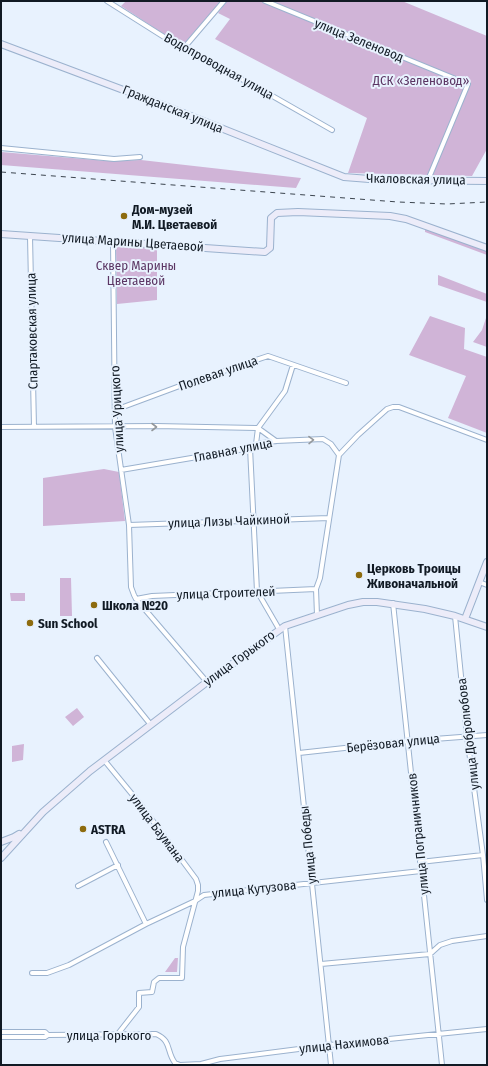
<svg xmlns="http://www.w3.org/2000/svg" width="488" height="1066" font-family="'Fira Sans Condensed',sans-serif">
  <style>
    .green { fill: #d0b4d7 }
    .lines { fill: none; stroke-linecap: round; stroke-linejoin: round }
    .street-casing { stroke: #9bb2ce; stroke-width: 6 }
    .secondary-casing { stroke: #9bb2ce; stroke-width: 8 }
    .street { stroke: #fff; stroke-width: 4 }
    .secondary { stroke: #ececf9; stroke-width: 6 }
    .rail { stroke: #3c454f; stroke-width: 1; stroke-dasharray: 5 5; stroke-linecap: butt }
    .oneway { stroke: #94989c }
    .poi-dot { fill: #8d6b0e; stroke: #e8f2fe; stroke-width: 1.5 }
    .labels { text-anchor: middle; dominant-baseline: central; stroke-width: 4; stroke-linejoin: round; paint-order: stroke }
    .street-label { font-size: 13px; fill: #111a24; stroke: #e8f2fe }
    .park-label { font-size: 13px; fill: #5b3563; stroke: #e8f2fe }
    .poi-label { font-size: 13px; font-weight: bold; fill: #111a24; stroke: #e8f2fe; text-anchor: start }
  </style>
  <rect width="100%" height="100%" fill="#e8f2fe"/>
  <path class="green" d="M126,1H221L182,46L121,6Z
    M227,1H402L487,36V149L472,176L348,173L367,118L215,39L230,19L218,13Z
    M1,152L108,161L141,160L301,178L296,188L1,165Z
    M425,227L487,251V255L425,232Z
    M116,244L157,247V300L117,304Z
    M438,275L487,294V302L438,285Z
    M487,315V347L473,342L482,330Z
    M430,316L465,328L464,349L487,357V433L448,418L466,376L409,355Z
    M104,469L119,472L125,521L43,526V478Z
    M60,578H71L72,616H60Z
    M10,593H25V601H11Z
    M77,708L84,717L73,726L65,717Z
    M24,744L23,760L12,762V746Z
    M175,958H178L177,972H165Z"/>
  <g class="lines">
    <defs>
      <path id="street" d="M107,1L183,49L255,86L332,130
        M265,1L468,84L428,180
        M183,49L224,1
        M1,148L114,159L140,157
        M30,236L34,427
        M113,241L115,427L129,525L131,587L134,595L136,599L207,682
        M115,410L185,384L268,356L346,383
        M1,427L156,426L258,428L276,441
        M256,444L258,428L285,391L293,365
        M250,448L257,591L279,629
        M121,470L250,448L256,444L276,441L323,439L331,444L339,455
        M129,525L329,518
        M479,582L487,585
        M136,599L152,596L316,589
        M393,603L442,1065
        M317,615L316,589L320,578L339,455L358,435L387,409L393,407H399L487,440
        M455,616L467,736L483,855L487,900
        M285,626L331,1065
        M97,658L151,725
        M299,753L408,741L487,735
        M104,760L141,805L196,879L198,885V891L183,947L182,978H159L154,982L152,992L139,993V1007L117,1035
        M106,842L146,924
        M420,862L483,855
        M78,886L118,865
        M321,964L430,954L440,945L452,941L487,936
        M32,973H47L69,965L146,924L195,901L204,895L421,871
        M1,1032H45L48,1035
        M1,1037H45L48,1035L156,1034C172,1041 166,1051 175,1063L180,1065L201,1064L220,1059L330,1045L487,1029"/>
      <path id="secondary" d="M1,44L158,103L344,177L382,180L487,181
        M1,234L265,252L270,248L271,218L277,213L298,212L390,216L406,219L487,248
        M465,619L487,562
        M1,842L14,837L19,834
        M1,858L43,812L90,771L207,682L285,626L348,605L363,602H377L425,609L455,616L487,627"/>
    </defs>
    <use href="#street" class="street-casing"/>
    <use href="#secondary" class="secondary-casing"/>
    <use href="#street" class="street"/>
    <use href="#secondary" class="secondary"/>
    <path class="rail" d="M1,172L398,202L447,204L487,202"/>
  </g>
  <defs><path id="oneway-chevron" d="M-2-3.5L2.5 0L-2 3.5" fill="none" stroke-width="1.6" stroke-linecap="round" stroke-linejoin="round"/></defs>
  <g class="oneway">
    <use href="#oneway-chevron" transform="translate(154 427)"/>
    <use href="#oneway-chevron" transform="translate(311 440) rotate(-1)"/>
  </g>
  <g class="poi-dot">
    <circle cx="124" cy="216" r="4"/>
    <circle cx="359" cy="575" r="4"/>
    <circle cx="94" cy="605" r="4"/>
    <circle cx="30" cy="623" r="4"/>
    <circle cx="83" cy="829" r="4"/>
  </g>
  <g class="labels">
    <g class="street-label">
      <text transform="translate(359 40) rotate(22)">улица Зеленовод</text>
      <text transform="translate(219 66) rotate(29)">Водопроводная улица</text>
      <text transform="translate(173 109) rotate(22)">Гражданская улица</text>
      <text transform="translate(416 179) rotate(1)">Чкаловская улица</text>
      <text transform="translate(133 242) rotate(4)">улица Марины Цветаевой</text>
      <text transform="translate(32 331) rotate(-91)">Спартаковская улица</text>
      <text transform="translate(218 373) rotate(-19)">Полевая улица</text>
      <text transform="translate(117 409) rotate(-93)">улица Урицкого</text>
      <text transform="translate(233 450) rotate(-11)">Главная улица</text>
      <text transform="translate(229 521) rotate(-2)">улица Лизы Чайкиной</text>
      <text transform="translate(226 593) rotate(-2)">улица Строителей</text>
      <text transform="translate(239 658) rotate(-36)">улица Горького</text>
      <text transform="translate(468 734) rotate(-97)">улица Добролюбова</text>
      <text transform="translate(393 743) rotate(-6)">Берёзовая улица</text>
      <text transform="translate(157 828) rotate(53)">улица Баумана</text>
      <text transform="translate(418 834) rotate(-96)">улица Пограничников</text>
      <text transform="translate(308 845) rotate(-96)">улица Победы</text>
      <text transform="translate(254 889) rotate(-6)">улица Кутузова</text>
      <text x="109" y="1035">улица Горького</text>
      <text transform="translate(344 1044) rotate(-6)">улица Нахимова</text>
    </g>
    <g class="park-label">
      <text x="421" y="80">ДСК «Зеленовод»</text>
      <text x="136" y="265">Сквер Марины<tspan x="136" dy="15">Цветаевой</tspan></text>
    </g>
    <g class="poi-label">
      <text x="132" y="209">Дом-музей<tspan x="132" dy="15">М.И. Цветаевой</tspan></text>
      <text x="367" y="568">Церковь Троицы<tspan x="367" dy="15">Живоначальной</tspan></text>
      <text x="102" y="605">Школа №20</text>
      <text x="38" y="623">Sun School</text>
      <text x="91" y="829">ASTRA</text>
    </g>
  </g>
  <rect width="488" height="1066" fill="none" stroke="#111a24" stroke-width="4"/>
</svg>
